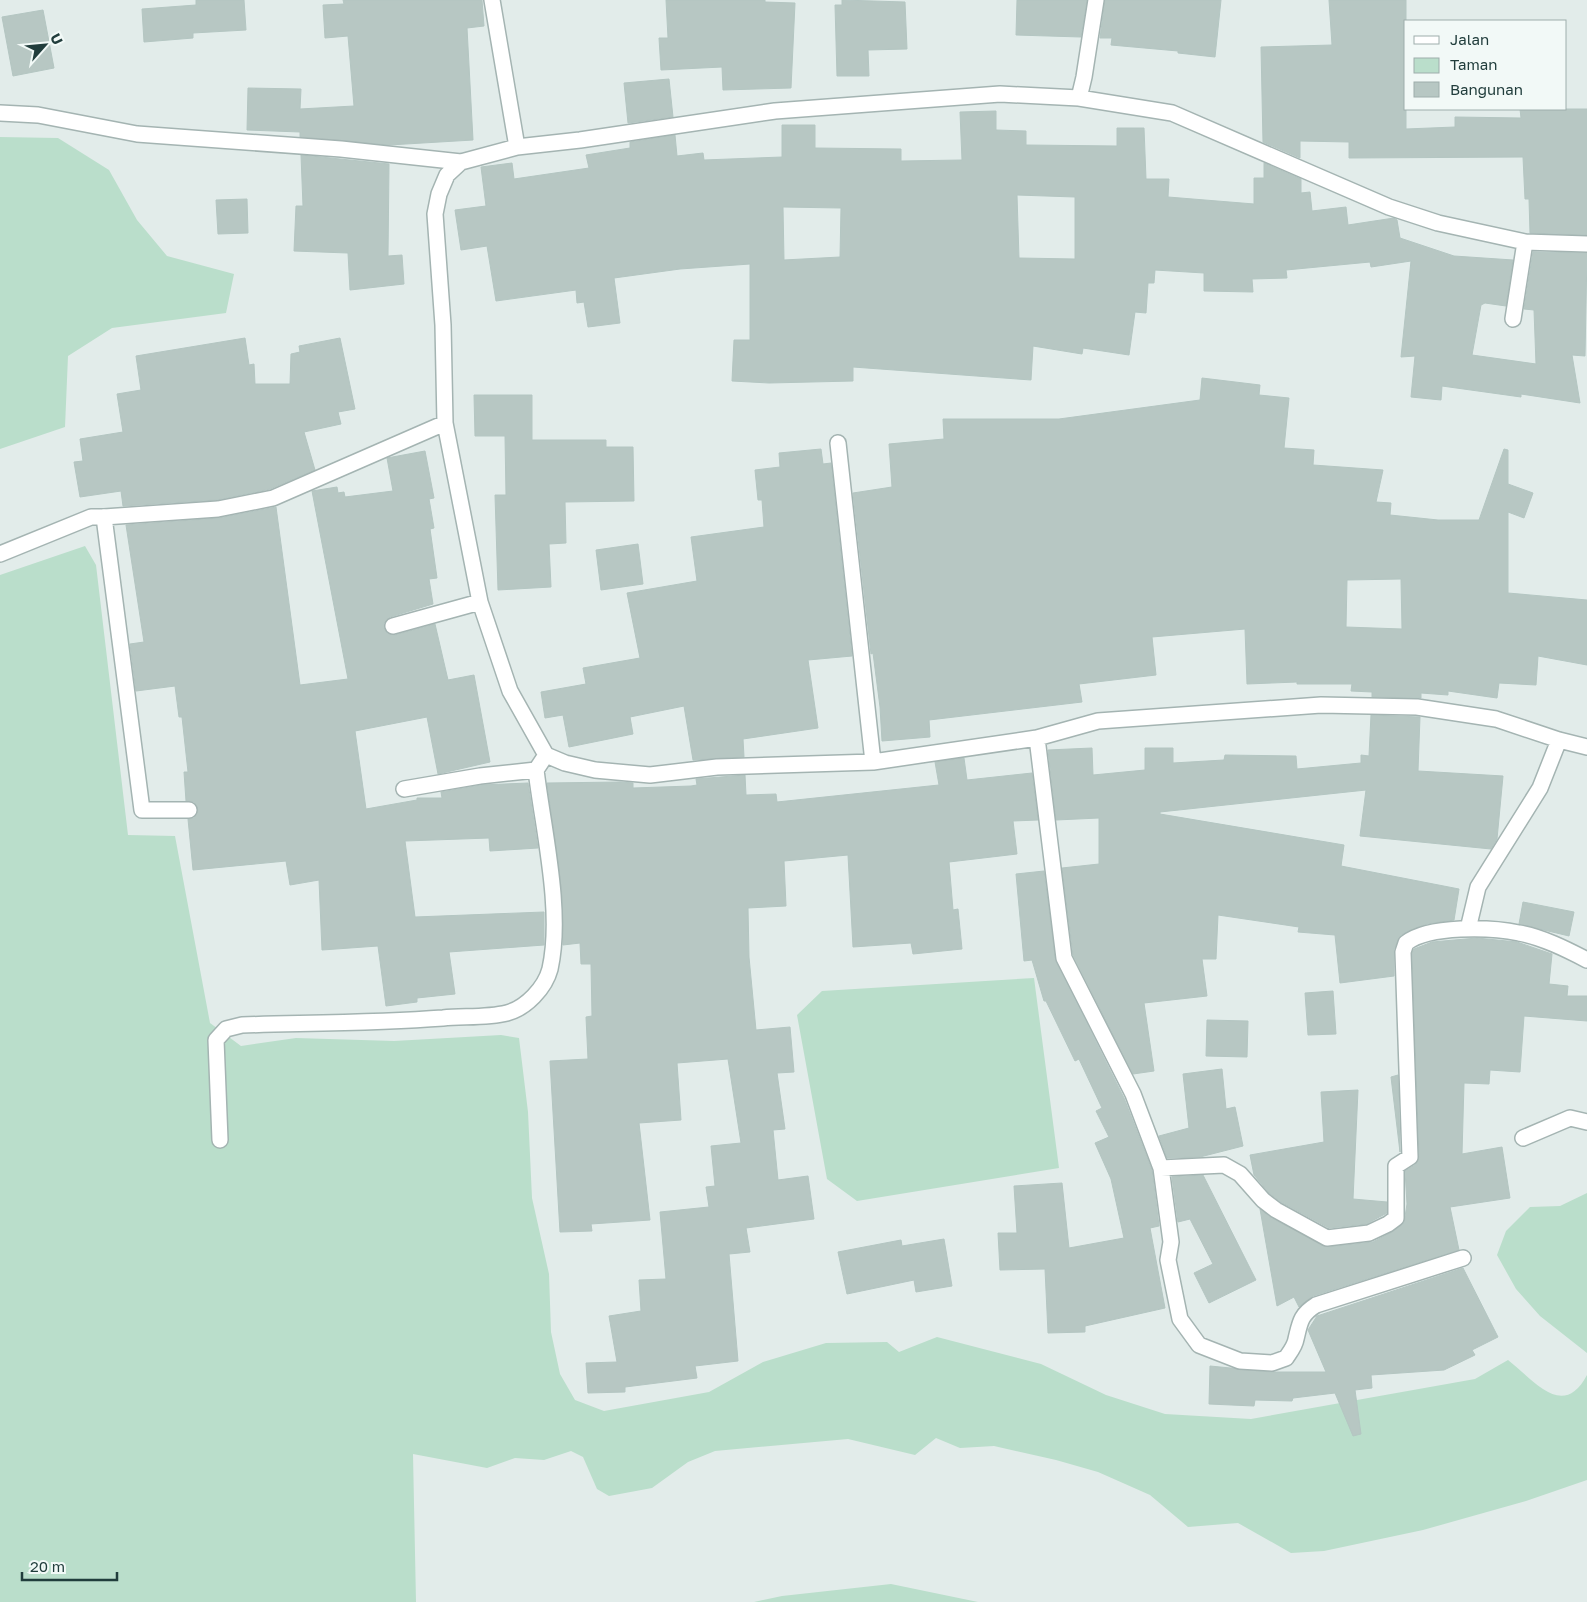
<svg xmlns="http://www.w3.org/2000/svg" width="1587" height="1602" font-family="'Golos Text',sans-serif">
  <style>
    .green { fill: #badecb }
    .building { fill: #b7c7c3; stroke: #b4c6c2; fill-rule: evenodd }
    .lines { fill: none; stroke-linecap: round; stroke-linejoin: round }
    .lane-casing { stroke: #a4b4b2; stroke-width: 18 }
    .street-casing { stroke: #a4b4b2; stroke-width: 18 }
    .lane { stroke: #fff; stroke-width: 15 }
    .street { stroke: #fff; stroke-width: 15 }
  </style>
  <rect width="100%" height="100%" fill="#e2ecea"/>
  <path class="green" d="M0,137L58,138L109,170L137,220L167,256L234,274L226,313L112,328L68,356L65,427L0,449Z
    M85,546L96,565L128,835L175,836L210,1023L241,1046L296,1038L394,1041L501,1035L519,1038L528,1112L532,1198L549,1274L551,1332L560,1374L575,1400L604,1411L709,1392L763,1362L826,1343L887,1342L899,1352L937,1337L1041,1364L1106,1395L1165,1414L1251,1419L1475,1379L1508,1360C1535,1381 1563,1420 1587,1375V1480L1526,1501L1423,1530L1324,1551L1291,1553L1238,1523L1188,1527L1150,1495L1098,1472L1056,1460L994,1446L960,1448L936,1438L915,1455L848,1439L715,1451L688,1462L652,1488L609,1496L597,1489L583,1457L571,1451L544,1460L515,1458L487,1468L413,1454L416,1602H0V575Z
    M1034,978L1059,1168L857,1201L827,1179L797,1015L822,991Z
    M1587,1193V1353L1540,1316L1516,1289L1497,1255L1506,1231L1530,1207L1560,1206Z
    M891,1584L978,1602H754L782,1596Z"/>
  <path class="building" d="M196,0H244L246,30L193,33V38L144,42L142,9L196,5Z
    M343,0H482L484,26L467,28L473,140L389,145L300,137V132L247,130L248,88L301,89L300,109L354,106L348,36L325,38L323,5L344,4Z
    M666,0H765V2L795,3L791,88L723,90L722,67L661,70L659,38H668Z
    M842,0L905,2L907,49L868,50L869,76H837L835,5H842Z
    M1017,0H1087L1081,37L1016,35Z
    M1105,0H1221L1215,57L1178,53V51L1111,45L1112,38H1100Z
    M1329,0H1406V129L1455,127V117L1521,118L1520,109H1587V235L1530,233L1529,199H1525L1523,157L1349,158V142L1300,141V158L1263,142L1261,47L1332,45Z
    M43,10L54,68L13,76L2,17Z
    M669,79L673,117L628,123L624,83Z
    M996,111V130L1026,131V145L1117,146V128H1144L1146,179H1169L1168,197L1254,204V178H1264V163L1301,179V193L1310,192L1312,211L1346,207L1348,225L1394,218L1397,220L1400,238L1454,256L1513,260L1506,306L1485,303L1481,305L1472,355L1536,364L1534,310L1524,309L1533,252L1587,253L1585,356L1572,355L1580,403L1521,394V397L1442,386L1441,400L1411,397L1415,356L1401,357L1411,261L1371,267L1370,262L1286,270L1287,278L1252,279L1253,292L1204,291V273L1155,270L1154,283H1148L1146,313L1135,312L1129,355L1083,348L1082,354L1033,346L1031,380L853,367V381L769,383L732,381L734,340H750V264L680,269L614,278L620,323L588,327L584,302L577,303L576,290L496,301L487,246L461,250L455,210L486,206L481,167L512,163L514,179L589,168L586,155L630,148V142L675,135L677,156L703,153L704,160L782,157V125H815V148L901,149V161L962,160L960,112ZM1017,195L1075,197V259L1019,258ZM783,207L841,208L840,257L784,260Z
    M301,155L389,164L388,256L402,255L404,284L350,290L348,253L294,251L296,206H303Z
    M247,199L248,233L218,234L216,200Z
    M245,338L249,365L254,364L255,384H290L291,354L300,352L299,346L340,338L355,409L338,412L341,424L304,432L315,470L270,489L217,500L123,506L121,491L80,497L74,462L83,461L80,439L123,432L117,394L141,390L136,356Z
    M1202,378L1260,385L1259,395L1289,398L1284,448L1314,450L1313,465L1383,470L1376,502L1391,503L1390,515L1438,520H1479L1504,449L1508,450V484L1533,493L1524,518L1508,512V593L1587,600V665L1538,656L1536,685L1499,683L1497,698L1448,691V695L1421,693V698L1372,697V692L1351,691L1352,684H1297V682L1247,684L1245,629L1152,637L1156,675L1079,684L1082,702L929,720L930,737L882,741L880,707L873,653L871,654L853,493L892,487L889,444L944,439L943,419H1059L1200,400ZM1401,579L1402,629L1346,627L1347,580Z
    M474,395H532V440H606V447H633L634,501L565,502L566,543L549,544L551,587L498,590L495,495H506L505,436H475Z
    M821,449L823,464L831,463L852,656L808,660L818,728L743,739L744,757L693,760L684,706L630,717L633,734L569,747L563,715L545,718L541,692L586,684L583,668L640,658L627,593L697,581L691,537L764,527L762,500H758L755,470L780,467L779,453Z
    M425,451L434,498L429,499L434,528L430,529L437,578L429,579L433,604L390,617L384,623V628L387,633L395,635L435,624L448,680L474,675L490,762L438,774L427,717L355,731L366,809L417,800V798H442L441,792L481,785L528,783L538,848L490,851L489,838L405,841L415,917L544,912V945L449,952L455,994L417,998V1002L386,1006L378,946L322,950L319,880L290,885L286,861L193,870L188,819L194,818L198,810L194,802L186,801L184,772H188L182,717H179L175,686L136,691L130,644L144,642L126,525L219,518L276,507L300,685L348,679L312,491L337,487L338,493L344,492L345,497L393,491L387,458Z
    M638,544L643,584L601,590L596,550Z
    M1371,715L1420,717L1418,771L1503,776L1497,839L1491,849L1360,836L1366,790L1160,812V814L1344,845L1341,866L1459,889L1454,920L1427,924L1401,935L1394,949V976L1340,983L1335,935L1298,932L1299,927L1218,915L1216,959H1202L1207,996L1144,1003L1154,1071L1133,1074L1073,955L1062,868L1099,864V818L1056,820L1048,750L1092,748L1093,775L1145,770V748H1173V763L1224,760L1225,755L1296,756L1297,769L1361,763V755L1369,756Z
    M964,758L967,780L1032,773L1038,820L1013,821L1017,854L949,862L953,910L958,909L962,949L913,954L911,943L853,947L848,855L784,861L786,906L748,908L749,957L756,1030L790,1027L794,1072L777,1073L785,1129L773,1130L778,1180L808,1176L814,1219L746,1228L750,1252L729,1254L738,1361L695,1366L697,1378L625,1387V1392L588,1393L586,1363L617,1362L609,1316L641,1311L639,1280L666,1279L660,1212L709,1207L706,1187L715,1186L711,1146L741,1143L728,1059L677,1063L681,1120L639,1123L650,1220L591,1224L592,1231L560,1232L550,1061L588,1059L586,1017L592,1016L591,964H581L580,943L563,945L562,895L547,783L620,782L633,783V788L691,786L697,785L696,779L745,775L746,795L776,794L777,802L939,785L935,762Z
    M1044,871L1056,962L1124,1098L1152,1170L1159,1226L1150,1228L1165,1308L1085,1326V1332L1048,1333L1045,1269L1000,1270L998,1233H1017L1014,1186L1062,1183L1069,1248L1124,1238L1111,1179L1095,1143L1109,1137L1096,1111L1102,1108L1079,1059L1075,1061L1046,1001H1044L1032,960L1024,961L1016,874Z
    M1523,902L1574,912L1569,936L1519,924Z
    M1477,938L1517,942L1552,954L1549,984L1568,986L1567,996H1587V1021L1524,1016L1520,1072L1490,1070L1489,1084L1464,1083L1462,1154L1502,1147L1510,1198L1450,1207L1459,1250L1313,1296L1299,1307L1294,1297L1277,1306L1260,1209L1271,1218L1328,1247L1373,1242L1392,1232L1404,1223L1407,1204L1405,1171L1415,1165L1419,1157L1412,953L1414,949L1432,942Z
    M1333,991L1336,1034L1308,1035L1305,993Z
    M1207,1020L1248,1021L1247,1057L1206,1056Z
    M1222,1069L1226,1109L1235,1107L1243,1146L1200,1157L1167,1158L1159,1136L1189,1128L1183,1074Z
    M1398,1075L1400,1152L1391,1077Z
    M1358,1090L1353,1199L1387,1202V1213L1366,1224L1329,1228L1281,1202L1269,1193L1254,1175L1250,1155L1324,1142L1321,1092Z
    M1203,1175L1256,1280L1209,1303L1194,1273L1213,1264L1190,1219L1178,1222L1172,1177Z
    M944,1239L952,1286L916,1292L914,1280L847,1294L838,1252L901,1240L902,1246Z
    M1463,1268L1498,1337L1472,1350L1475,1355L1444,1370L1371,1375L1372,1388L1355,1390L1361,1434L1353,1436L1335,1393L1293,1398L1292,1401L1255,1400L1254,1406L1209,1404L1210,1366L1271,1372H1326L1308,1330L1317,1316Z"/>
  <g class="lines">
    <defs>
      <path id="lane" d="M0,554L91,517H104"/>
      <path id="street" d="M492,0L517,147
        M1079,98L1084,77L1096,0
        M0,113L38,115L137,134L341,149L461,162
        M1587,244L1525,242L1438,223L1389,207L1172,113L1079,98L1000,94L775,111L580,140L517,147L461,162L447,175L439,194L435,214L443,325L445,423L480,602L510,691L546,755L565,763L595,770L650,775L717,767L873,762L1037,738L1098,721L1321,705L1417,707L1496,719L1559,740L1587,747
        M1513,319L1525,242
        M838,443L873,762
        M393,626L480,602
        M1037,738L1064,958L1133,1094L1161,1168L1171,1242L1168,1260L1180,1319L1199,1345L1240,1361L1272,1363L1286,1358C1290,1352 1295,1346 1296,1339C1300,1323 1300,1315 1316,1305L1463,1258
        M404,789L480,776L536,770
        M189,810H142L104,517L218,509L273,498L445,423
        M1468,929L1478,887L1540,788L1559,740
        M1523,1138L1570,1118L1587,1122
        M220,1140L216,1040L226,1029L242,1025C309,1023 376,1023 443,1018C463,1016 487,1018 507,1013C526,1008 545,988 550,969C563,911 543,829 536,770L546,755
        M1161,1168L1224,1165L1240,1174L1263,1200L1276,1210L1327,1238L1369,1233L1388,1224L1396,1218V1166L1410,1157L1403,952L1406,943C1429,925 1491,927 1519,933C1542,937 1566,949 1587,960"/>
    </defs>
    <use href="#lane" class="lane-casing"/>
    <use href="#street" class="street-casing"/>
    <use href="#lane" class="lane"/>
    <use href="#street" class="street"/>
  </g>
  <rect x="1404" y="20" width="162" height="90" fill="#f2f9f7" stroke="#9eaeac"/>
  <rect x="1414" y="36" width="25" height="8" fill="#ffffff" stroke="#9eaeac"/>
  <text x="1450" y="45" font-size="15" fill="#213d3c">Jalan</text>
  <rect x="1414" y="58" width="25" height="15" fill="#badecb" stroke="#9eaeac"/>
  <text x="1450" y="70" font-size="15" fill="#213d3c">Taman</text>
  <rect x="1414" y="82" width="25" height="15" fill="#b7c7c3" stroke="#9eaeac"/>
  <text x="1450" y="95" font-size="15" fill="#213d3c">Bangunan</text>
  <g transform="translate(45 45) rotate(63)" stroke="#f2f9f7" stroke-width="4" paint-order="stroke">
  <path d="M0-4L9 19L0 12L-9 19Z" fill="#213d3c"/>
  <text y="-8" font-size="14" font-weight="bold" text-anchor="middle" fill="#213d3c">U</text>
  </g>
  <path d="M22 1572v8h95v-8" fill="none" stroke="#213d3c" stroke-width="2.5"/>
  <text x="30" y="1572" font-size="15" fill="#213d3c" stroke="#f2f9f7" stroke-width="4" paint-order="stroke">20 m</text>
</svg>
